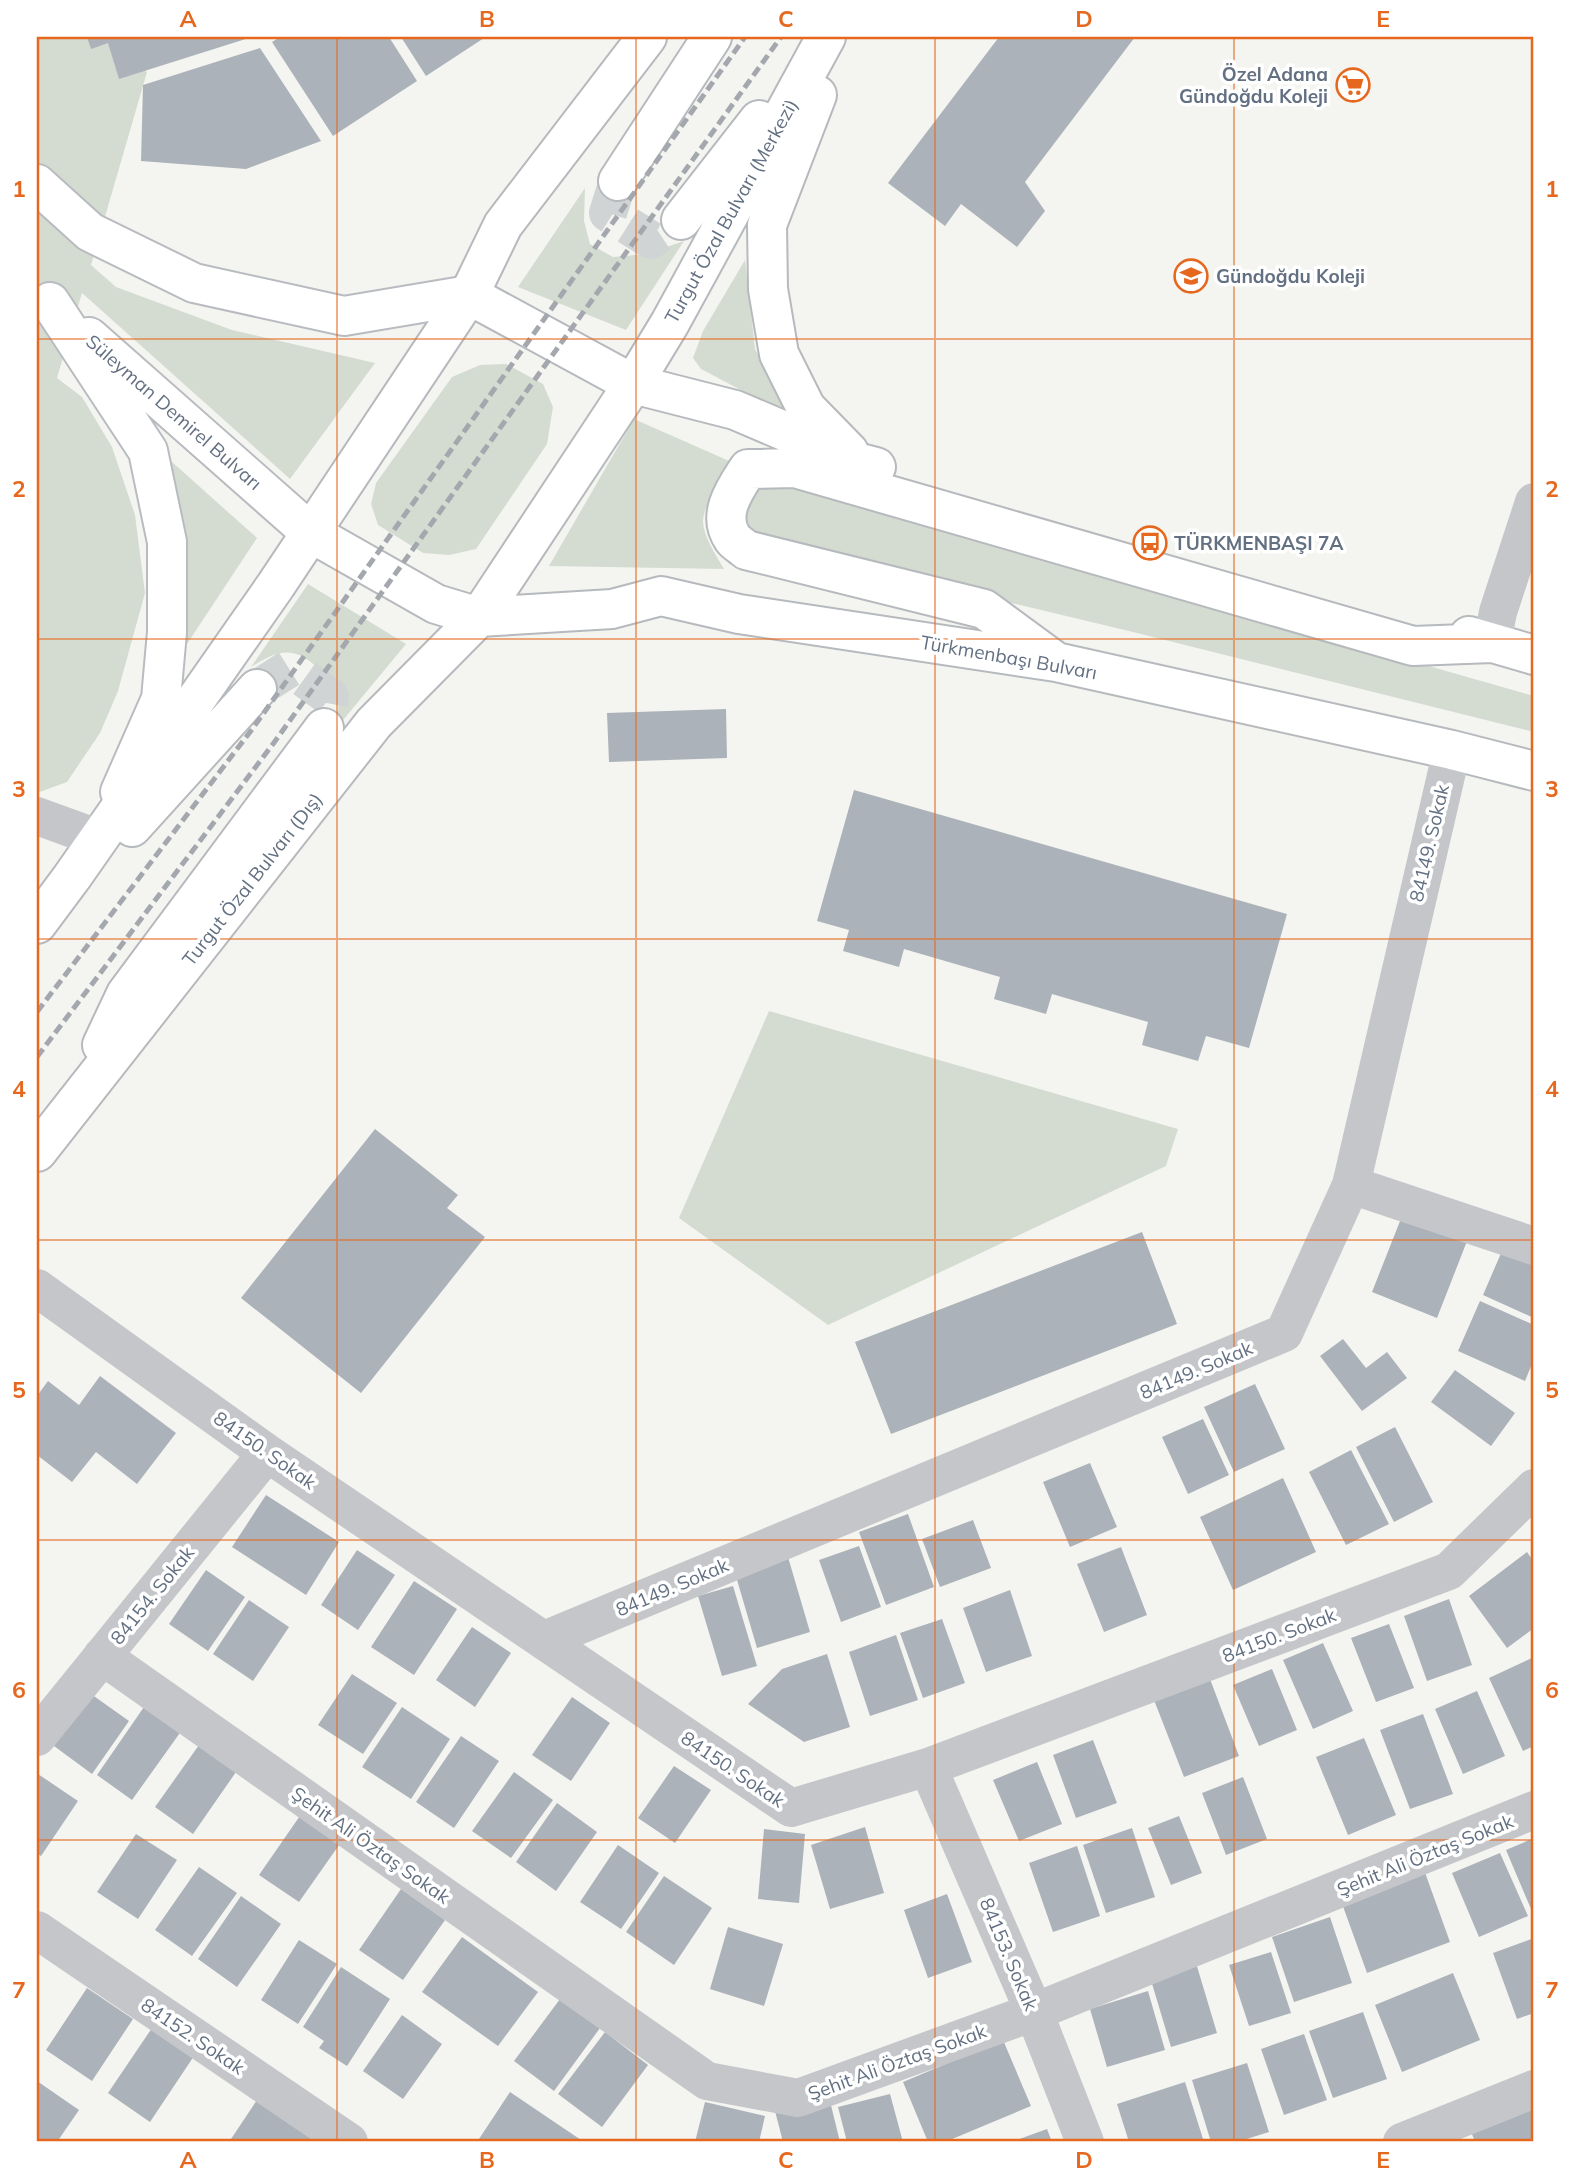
<svg xmlns="http://www.w3.org/2000/svg" width="1571" height="2179" font-family="Mulish,sans-serif">
  <style>
    .green { fill: #d4dcd1 }
    .building { fill: #acb2b9 }
    .lines { fill: none; stroke-linecap: round; stroke-linejoin: round }
    .primary-tunnel { stroke: #d0d4d4; stroke-width: 38; stroke-dasharray: 38 19; stroke-linecap: butt }
    .secondary-casing { stroke: #b8bbc0; stroke-width: 42 }
    .primary-casing { stroke: #b6b9bd; stroke-width: 42 }
    .minor { stroke: #c4c6ca; stroke-width: 38 }
    .secondary { stroke: #fff; stroke-width: 38 }
    .primary { stroke: #fff; stroke-width: 38 }
    .rail { stroke: #a4a8ae; stroke-width: 5; stroke-dasharray: 10 5; stroke-linecap: butt }
    .grid { fill: none; stroke: #e6681f; stroke-width: 2; stroke-opacity: 0.55 }
    .labels { text-anchor: middle; dominant-baseline: central; stroke-width: 7; stroke-linejoin: round; paint-order: stroke }
    .poi-label { font-size: 19px; font-weight: bold; fill: #637082; stroke: #fff; text-anchor: start }
    .street-label { font-size: 19px; fill: #637082; stroke: #fff }
    .neatline { fill: none; stroke: #e6681f; stroke-width: 2.5 }
    .grid-label { font-size: 23px; text-anchor: middle; font-weight: bold; fill: #e6681f }
  </style>
  <rect width="100%" height="100%" fill="#f4f5f0"/>
  <path class="green" d="M37,37H106L147,72L91,265L116,287L232,330L375,363L290,479L82,293L57,378L82,397L112,447L135,515L145,593L118,691L100,733L67,782L37,793Z
    M585,188L584,221L590,244L613,257L646,254L684,241L626,330L518,287Z
    M745,260L755,349L794,418L701,369L693,358L703,331Z
    M506,364L543,384L553,407L547,444L476,549L449,555L423,553L378,525L371,504L376,483L452,377L480,365Z
    M634,419L736,464C724,478 703,503 703,522C704,538 716,555 724,569L549,566Z
    M162,453L257,538L183,650Z
    M756,480L782,482L1534,696V732L1133,632L766,544L749,532L741,509Z
    M308,584L406,644L334,731C336,721 340,708 338,698C335,682 309,655 292,653C277,650 263,660 251,667Z
    M769,1011L1178,1129L1166,1166L828,1325L679,1218Z"/>
  <path class="building" d="M87,37H252L119,79L108,43L91,49Z
    M280,37H389L417,81L333,136L272,42Z
    M401,37H483L484,38L426,76Z
    M999,37H1135L1025,182L1045,211L1017,247L961,204L945,226L888,183Z
    M260,48L321,141L246,169L141,161L143,85Z
    M726,709L727,758L609,762L607,713Z
    M854,790L1287,914L1249,1048L1206,1036L1198,1061L1142,1045L1148,1022L1052,994L1046,1014L994,999L1000,977L904,949L899,967L843,951L849,930L817,921Z
    M375,1129L458,1195L447,1208L485,1237L361,1393L241,1298Z
    M1404,1211L1469,1236L1437,1318L1372,1292Z
    M1142,1232L1177,1324L891,1434L855,1342Z
    M1505,1244L1534,1257V1318L1483,1295Z
    M1480,1301L1534,1325V1359L1525,1381L1458,1351Z
    M1343,1339L1366,1368L1387,1352L1407,1378L1362,1411L1320,1356Z
    M1455,1370L1515,1413L1491,1446L1431,1402Z
    M100,1376L176,1433L137,1484L96,1452L72,1482L37,1455V1396L48,1381L79,1405Z
    M1255,1384L1285,1449L1234,1472L1204,1407Z
    M1203,1419L1229,1475L1188,1494L1162,1437Z
    M1395,1427L1433,1502L1394,1522L1356,1447Z
    M1351,1450L1389,1524L1346,1545L1309,1472Z
    M1090,1463L1117,1527L1070,1547L1043,1482Z
    M1283,1478L1316,1552L1233,1590L1200,1517Z
    M266,1495L339,1542L306,1595L232,1547Z
    M908,1514L934,1587L886,1605L859,1532Z
    M973,1520L991,1568L940,1587L922,1539Z
    M859,1546L881,1607L841,1622L819,1560Z
    M1121,1547L1147,1615L1104,1632L1077,1564Z
    M357,1550L395,1575L358,1630L321,1605Z
    M1527,1552L1534,1562V1628L1507,1648L1469,1596Z
    M788,1557L810,1632L757,1648L735,1573Z
    M206,1570L245,1597L208,1651L169,1624Z
    M414,1581L457,1609L414,1675L371,1647Z
    M733,1586L757,1666L722,1676L698,1596Z
    M1010,1590L1032,1656L986,1672L963,1608Z
    M1449,1599L1472,1665L1427,1681L1404,1616Z
    M249,1600L289,1627L253,1681L213,1654Z
    M942,1619L965,1683L923,1698L900,1633Z
    M1389,1624L1414,1688L1376,1702L1351,1638Z
    M472,1627L511,1653L475,1707L436,1680Z
    M896,1635L918,1700L870,1716L849,1652Z
    M1323,1643L1353,1711L1313,1729L1283,1660Z
    M827,1654L850,1727L804,1742L748,1704L782,1669Z
    M1534,1657V1746L1523,1751L1489,1678Z
    M1272,1669L1297,1730L1259,1746L1233,1685Z
    M352,1674L397,1703L363,1754L318,1725Z
    M1210,1679L1239,1756L1184,1777L1154,1700Z
    M1477,1691L1505,1756L1463,1774L1435,1709Z
    M91,1694L129,1721L92,1774L54,1746Z
    M572,1697L610,1723L571,1781L532,1755Z
    M146,1704L182,1730L132,1800L97,1775Z
    M402,1707L450,1739L411,1799L362,1767Z
    M1423,1714L1453,1794L1410,1809L1380,1730Z
    M461,1736L499,1761L454,1828L416,1802Z
    M1364,1738L1396,1815L1348,1835L1316,1757Z
    M1093,1740L1117,1803L1076,1818L1053,1755Z
    M199,1745L236,1772L193,1834L155,1807Z
    M1037,1762L1062,1824L1019,1841L993,1780Z
    M674,1766L711,1790L675,1843L638,1818Z
    M514,1772L553,1800L511,1858L472,1831Z
    M38,1774L78,1801L41,1856L37,1854Z
    M1243,1777L1267,1839L1226,1855L1202,1793Z
    M557,1803L597,1832L556,1891L516,1862Z
    M304,1810L344,1838L299,1902L259,1875Z
    M1179,1816L1202,1873L1171,1885L1148,1828Z
    M865,1827L884,1893L830,1909L811,1845Z
    M1132,1828L1155,1897L1106,1913L1083,1845Z
    M764,1829L805,1834L799,1903L758,1899Z
    M136,1834L177,1860L138,1919L97,1892Z
    M1534,1838V1916L1506,1850Z
    M618,1845L659,1873L621,1929L580,1902Z
    M1077,1846L1100,1916L1053,1932L1029,1863Z
    M1500,1853L1528,1916L1479,1937L1452,1873Z
    M199,1867L237,1893L192,1956L155,1930Z
    M1423,1867L1450,1942L1367,1973L1340,1898Z
    M664,1876L712,1908L674,1965L626,1932Z
    M401,1889L445,1920L403,1980L359,1950Z
    M947,1894L972,1962L928,1978L904,1910Z
    M241,1896L281,1924L237,1987L198,1959Z
    M1330,1917L1352,1983L1294,2002L1272,1937Z
    M728,1927L783,1944L764,2006L710,1989Z
    M462,1937L538,1992L498,2046L422,1992Z
    M1534,1938V2013L1517,2019L1493,1953Z
    M299,1940L337,1964L298,2024L261,2000Z
    M1271,1952L1291,2013L1249,2026L1229,1965Z
    M1196,1963L1217,2033L1171,2047L1150,1977Z
    M341,1967L390,1999L347,2066L319,2048L324,2041L303,2027Z
    M1453,1973L1480,2040L1402,2072L1375,2005Z
    M87,1988L133,2019L92,2081L46,2050Z
    M1148,1991L1165,2050L1107,2067L1090,2009Z
    M560,1999L600,2028L554,2091L514,2061Z
    M1363,2012L1387,2079L1333,2098L1309,2031Z
    M402,2015L442,2044L403,2099L363,2071Z
    M152,2028L194,2056L150,2122L108,2093Z
    M605,2032L648,2065L602,2127L558,2094Z
    M1304,2034L1327,2100L1284,2115L1261,2049Z
    M1003,2040L1031,2106L945,2142H928L903,2082Z
    M1247,2063L1269,2132L1237,2142H1211L1192,2080Z
    M37,2081L79,2110L57,2142H37Z
    M1185,2082L1204,2142H1129L1117,2104Z
    M510,2092L584,2142H477Z
    M890,2094L903,2142H847L838,2107Z
    M259,2097L326,2142H229Z
    M829,2097L840,2142H783L775,2111Z
    M705,2102L765,2116L759,2142H695Z
    M1534,2109V2142H1475L1472,2134Z
    M1047,2129L1052,2142H1011Z"/>
  <g class="lines">
    <path class="primary-tunnel" d="M618,181L608,213L651,240L681,220
      M257,689L290,668L330,697L324,728"/>
    <defs>
      <path id="secondary" d="M37,184L90,232L194,283L344,316L469,295
        M50,302L148,451L167,542V632L161,699L120,792
        M89,337L311,533"/>
      <path id="primary" d="M817,95L767,225L768,289L779,354L806,408L849,452
        M618,181L712,37
        M681,220L759,120
        M469,295L633,384L735,410L857,462L876,467
        M311,533L436,604L479,617L612,609L661,596L739,614L1056,662L1452,750L1534,771
        M1469,636L1534,655
        M1052,659L984,609L746,550C742,546 736,543 733,539C716,515 735,489 748,469L795,468L1413,646L1492,643
        M132,827L257,689
        M37,924L72,877L276,585L469,295L503,225L647,37
        M102,1045L126,994L324,728
        M37,1152L374,723L479,617L633,384L670,323L826,37"/>
    </defs>
    <use href="#secondary" class="secondary-casing"/>
    <use href="#primary" class="primary-casing"/>
    <path class="minor" d="M1492,643L1498,612L1534,502
      M37,816L95,837
      M1351,1185L1534,1246
      M37,1288L267,1453L791,1808L928,1767L1449,1571L1534,1488
      M544,1640L1284,1333L1351,1185L1452,750
      M102,1656L707,2081L798,2098L1034,2012L1534,1810
      M37,1737L267,1453
      M928,1767L1034,2012L1085,2142
      M37,1930L349,2142
      M1402,2142L1534,2089"/>
    <use href="#secondary" class="secondary"/>
    <use href="#primary" class="primary"/>
    <path class="rail" d="M37,1012L253,728L745,37
      M37,1057L273,744L781,37"/>
  </g>
  <path class="grid" d="M337,37V2142M636,37V2142M935,37V2142M1234,37V2142M37,339H1534M37,639H1534M37,939H1534M37,1240H1534M37,1540H1534M37,1840H1534"/>
  <defs>
    <symbol id="supermarket-ring" viewBox="-11 -11 22 22"><circle r="9.5" fill="#fff" stroke="#e6681f" stroke-width="1.5"/><path d="M-6-5.5h2.5l.6 2H6L4.5 2H-2.5L-4.4-4H-6ZM-1.5 3.2a1.3 1.3 0 1 0 .1 0ZM3 3.2a1.3 1.3 0 1 0 .1 0Z" fill="#e6681f"/></symbol>
    <symbol id="school-ring" viewBox="-11 -11 22 22"><circle r="9.5" fill="#fff" stroke="#e6681f" stroke-width="1.5"/><path d="M0-5L7-2L0 1L-7-2ZM-4 1L0 2.5L4 1V4Q0 6-4 4Z" fill="#e6681f"/></symbol>
    <symbol id="bus-ring" viewBox="-11 -11 22 22"><circle r="9.5" fill="#fff" stroke="#e6681f" stroke-width="1.5"/><path d="M-5-6H5V4H4V6H2V4H-2V6H-4V4H-5ZM-3.5-4V0h7V-4ZM-3.5 1.2v1.5H-2V1.2ZM2 1.2v1.5H3.5V1.2Z" fill="#e6681f"/></symbol>
  </defs>
  <g fill-rule="evenodd">
    <use href="#supermarket-ring" x="1334" y="66" width="38" height="38"/>
    <use href="#school-ring" x="1172" y="257" width="38" height="38"/>
    <use href="#bus-ring" x="1131" y="524" width="38" height="38"/>
  </g>
  <g class="labels">
    <g class="poi-label">
      <text x="1328" y="74" text-anchor="end">Özel Adana<tspan x="1328" dy="22">Gündoğdu Koleji</tspan></text>
      <text x="1216" y="276">Gündoğdu Koleji</text>
      <text x="1174" y="543">TÜRKMENBAŞI 7A</text>
    </g>
    <g class="street-label">
      <text transform="translate(731 211) rotate(-61)">Turgut Özal Bulvarı (Merkezi)</text>
      <text transform="translate(174 412) rotate(41)">Süleyman Demirel Bulvarı</text>
      <text transform="translate(1009 657) rotate(10)">Türkmenbaşı Bulvarı</text>
      <text transform="translate(1429 843) rotate(-77)">84149. Sokak</text>
      <text transform="translate(252 879) rotate(-52)">Turgut Özal Bulvarı (Dış)</text>
      <text transform="translate(1196 1370) rotate(-23)">84149. Sokak</text>
      <text transform="translate(265 1450) rotate(35)">84150. Sokak</text>
      <text transform="translate(672 1587) rotate(-23)">84149. Sokak</text>
      <text transform="translate(152 1595) rotate(-51)">84154. Sokak</text>
      <text transform="translate(1279 1635) rotate(-21)">84150. Sokak</text>
      <text transform="translate(733 1769) rotate(34)">84150. Sokak</text>
      <text transform="translate(371 1845) rotate(35)">Şehit Ali Öztaş Sokak</text>
      <text transform="translate(1425 1855) rotate(-22)">Şehit Ali Öztaş Sokak</text>
      <text transform="translate(1009 1954) rotate(67)">84153. Sokak</text>
      <text transform="translate(193 2036) rotate(34)">84152. Sokak</text>
      <text transform="translate(897 2062) rotate(-20)">Şehit Ali Öztaş Sokak</text>
    </g>
  </g>
  <rect width="1571" height="2179" fill="none" stroke="#ffffff" stroke-width="77"/>
  <rect x="38" y="38" width="1494" height="2102" class="neatline"/>
  <g class="grid-label">
    <text x="188" y="27">A</text>
    <text x="487" y="27">B</text>
    <text x="786" y="27">C</text>
    <text x="1084" y="27">D</text>
    <text x="1383" y="27">E</text>
    <text x="19" y="197">1</text>
    <text x="1552" y="197">1</text>
    <text x="19" y="497">2</text>
    <text x="1552" y="497">2</text>
    <text x="19" y="797">3</text>
    <text x="1552" y="797">3</text>
    <text x="19" y="1097">4</text>
    <text x="1552" y="1097">4</text>
    <text x="19" y="1398">5</text>
    <text x="1552" y="1398">5</text>
    <text x="19" y="1698">6</text>
    <text x="1552" y="1698">6</text>
    <text x="19" y="1998">7</text>
    <text x="1552" y="1998">7</text>
    <text x="188" y="2168">A</text>
    <text x="487" y="2168">B</text>
    <text x="786" y="2168">C</text>
    <text x="1084" y="2168">D</text>
    <text x="1383" y="2168">E</text>
  </g>
</svg>
